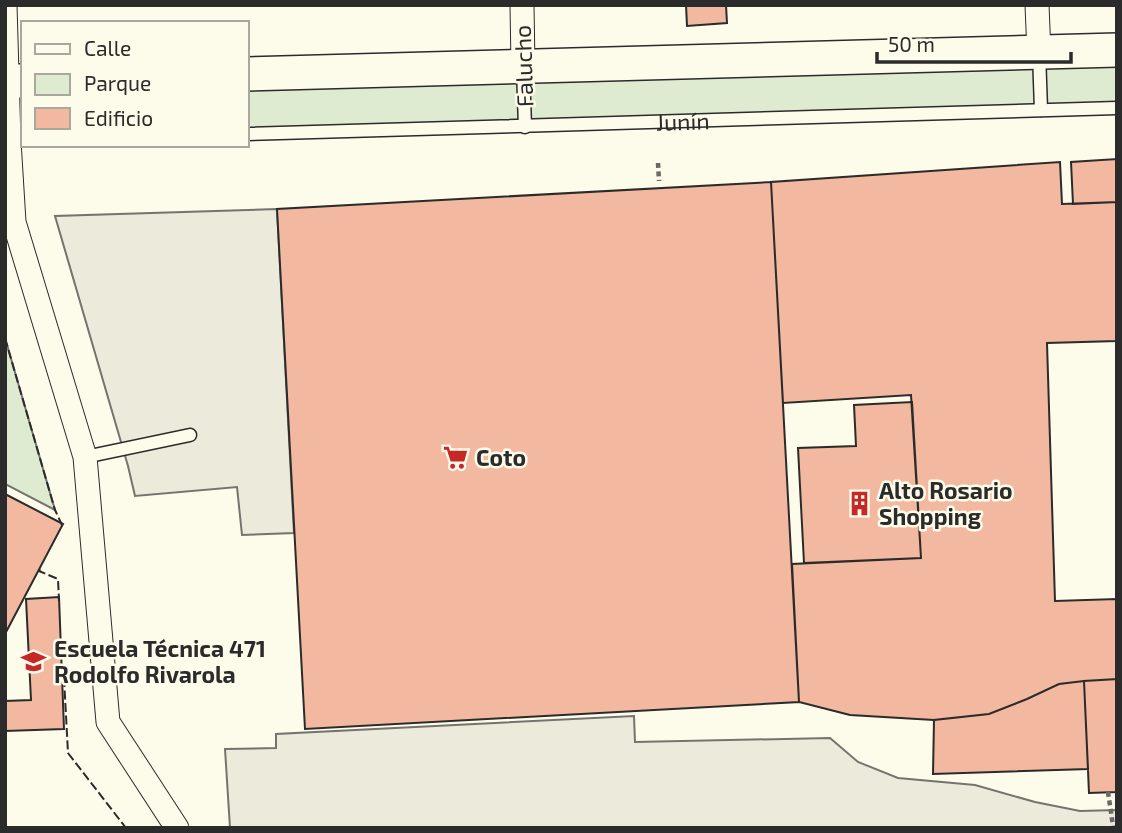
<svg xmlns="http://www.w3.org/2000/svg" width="1122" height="833" font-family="'Exo 2',sans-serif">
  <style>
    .green { fill: #deebd1; stroke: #74746e; stroke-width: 2 }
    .parking { fill: #eceadb; stroke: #74746e; stroke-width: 2 }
    .building { fill: #f2b8a0; stroke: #2b2b2b; stroke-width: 2 }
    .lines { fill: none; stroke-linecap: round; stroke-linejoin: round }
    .service-casing { stroke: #2b2b2b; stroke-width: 15 }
    .minor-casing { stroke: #2b2b2b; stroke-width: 25 }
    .secondary-casing { stroke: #2b2b2b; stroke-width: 36 }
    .path { stroke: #6a6964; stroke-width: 4.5; stroke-dasharray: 5 3.5; stroke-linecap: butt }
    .service { stroke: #fdfbea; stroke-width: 12 }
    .minor { stroke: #fdfbea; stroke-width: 23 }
    .secondary { stroke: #fdfbea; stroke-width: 33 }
    .fence { stroke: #2b2b2b; stroke-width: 2; stroke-dasharray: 9 3.5; stroke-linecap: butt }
    .labels { text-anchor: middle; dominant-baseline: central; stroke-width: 5; stroke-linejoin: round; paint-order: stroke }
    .street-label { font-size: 23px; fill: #2b2b2b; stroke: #fdfbea }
    .poi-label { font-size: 23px; font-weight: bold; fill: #2b2b2b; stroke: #fdfbea; text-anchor: start }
  </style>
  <rect width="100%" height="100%" fill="#fdfbea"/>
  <path class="green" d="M1117,50V108L247,134V74Z
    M5,338L55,510L5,484Z"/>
  <path class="parking" d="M277,209L294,533L242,535L237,487L135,496L128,466L55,216Z
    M634,716L635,742L830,738L858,762L898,778L975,785L1035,802L1080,811L1117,810V828H230L225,749L276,748V734Z"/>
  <path class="building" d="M686,5H726L727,23L687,26Z
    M1117,159V202L1073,204L1071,162Z
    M1060,162L1062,204L1117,202V341L1047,343L1055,601L1117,599V679L1084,681L1059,684L1027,699L989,714L934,720L850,715L799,702L792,564L921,558L911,395L783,403L771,182Z
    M771,182L799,702L305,729L277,209Z
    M912,402L921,558L804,563L798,448L856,446L854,405Z
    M5,494L63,524L5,634Z
    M59,597L64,729L5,731V701L31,700L26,599Z
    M1117,679V792L1089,793L1084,681Z
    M1084,681L1088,769L933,774L934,720L989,714L1027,699L1059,684Z"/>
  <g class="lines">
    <defs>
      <g id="service">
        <path d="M1039,53L1041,110"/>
        <path d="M523,68L525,127"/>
        <path id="s1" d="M247,134L1117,108"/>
        <path d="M85,457L190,435"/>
      </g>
      <path id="minor" d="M5,5L9,141L14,222L85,457L108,722L177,828
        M522,5L523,66
        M1037,5L1039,53"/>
      <path id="secondary" d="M247,74L1117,50
        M5,81H23"/>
    </defs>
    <use href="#service" class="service-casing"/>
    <use href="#minor" class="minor-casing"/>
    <use href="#secondary" class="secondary-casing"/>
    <path class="path" d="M658,163L659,181
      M1108,792L1113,826"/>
    <use href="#service" class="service"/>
    <use href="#minor" class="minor"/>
    <use href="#secondary" class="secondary"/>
    <path class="fence" d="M5,338L55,510L62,525
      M40,569L39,571L58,579L59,601
      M64,678L68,753L126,828"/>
  </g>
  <defs>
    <symbol id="supermarket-bare" viewBox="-9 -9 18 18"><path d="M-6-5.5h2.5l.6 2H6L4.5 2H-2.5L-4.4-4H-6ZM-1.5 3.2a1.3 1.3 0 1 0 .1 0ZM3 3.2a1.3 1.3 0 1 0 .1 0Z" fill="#c62828" stroke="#fdfbea" stroke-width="2.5" paint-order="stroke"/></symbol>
    <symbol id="building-bare" viewBox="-9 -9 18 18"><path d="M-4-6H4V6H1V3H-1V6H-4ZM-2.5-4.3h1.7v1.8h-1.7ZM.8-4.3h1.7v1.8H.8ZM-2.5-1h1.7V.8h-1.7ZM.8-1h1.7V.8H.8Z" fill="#c62828" stroke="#fdfbea" stroke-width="2.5" paint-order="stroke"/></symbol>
    <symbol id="school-bare" viewBox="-9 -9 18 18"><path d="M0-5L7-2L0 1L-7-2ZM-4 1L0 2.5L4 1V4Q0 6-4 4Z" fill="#c62828" stroke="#fdfbea" stroke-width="2.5" paint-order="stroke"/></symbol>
  </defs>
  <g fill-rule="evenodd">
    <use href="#supermarket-bare" x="438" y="440" width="35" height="35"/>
    <use href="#building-bare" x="842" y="486" width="35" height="35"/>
    <use href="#school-bare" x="16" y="644" width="35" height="35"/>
  </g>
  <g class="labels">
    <g class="street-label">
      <text transform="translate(523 66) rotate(-92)">Falucho</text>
      <text stroke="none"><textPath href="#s1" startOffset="436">Junín</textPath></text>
    </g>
    <g class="poi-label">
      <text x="476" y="457">Coto</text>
      <text x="879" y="490">Alto Rosario<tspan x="879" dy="26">Shopping</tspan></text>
      <text x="54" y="648">Escuela Técnica 471<tspan x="54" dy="26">Rodolfo Rivarola</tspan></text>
    </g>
  </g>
  <rect width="1122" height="833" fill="none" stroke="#2b2b2b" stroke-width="14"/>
  <rect x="21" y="21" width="228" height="126" fill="#fdfbea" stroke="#a9a89e" stroke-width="2"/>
  <rect x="35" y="44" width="35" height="10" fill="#fdfbea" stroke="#a9a89e" stroke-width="2"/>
  <text x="84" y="56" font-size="21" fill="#2b2b2b">Calle</text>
  <rect x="35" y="74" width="35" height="21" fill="#deebd1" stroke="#a9a89e" stroke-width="2"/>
  <text x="84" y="91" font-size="21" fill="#2b2b2b">Parque</text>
  <rect x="35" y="108" width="35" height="21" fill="#f2b8a0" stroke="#a9a89e" stroke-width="2"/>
  <text x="84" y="126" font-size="21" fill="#2b2b2b">Edificio</text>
  <path d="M877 52v10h194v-10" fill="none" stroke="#2b2b2b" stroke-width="3.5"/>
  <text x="888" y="52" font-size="21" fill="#2b2b2b" stroke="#fdfbea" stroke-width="5" paint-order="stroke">50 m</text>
</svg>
